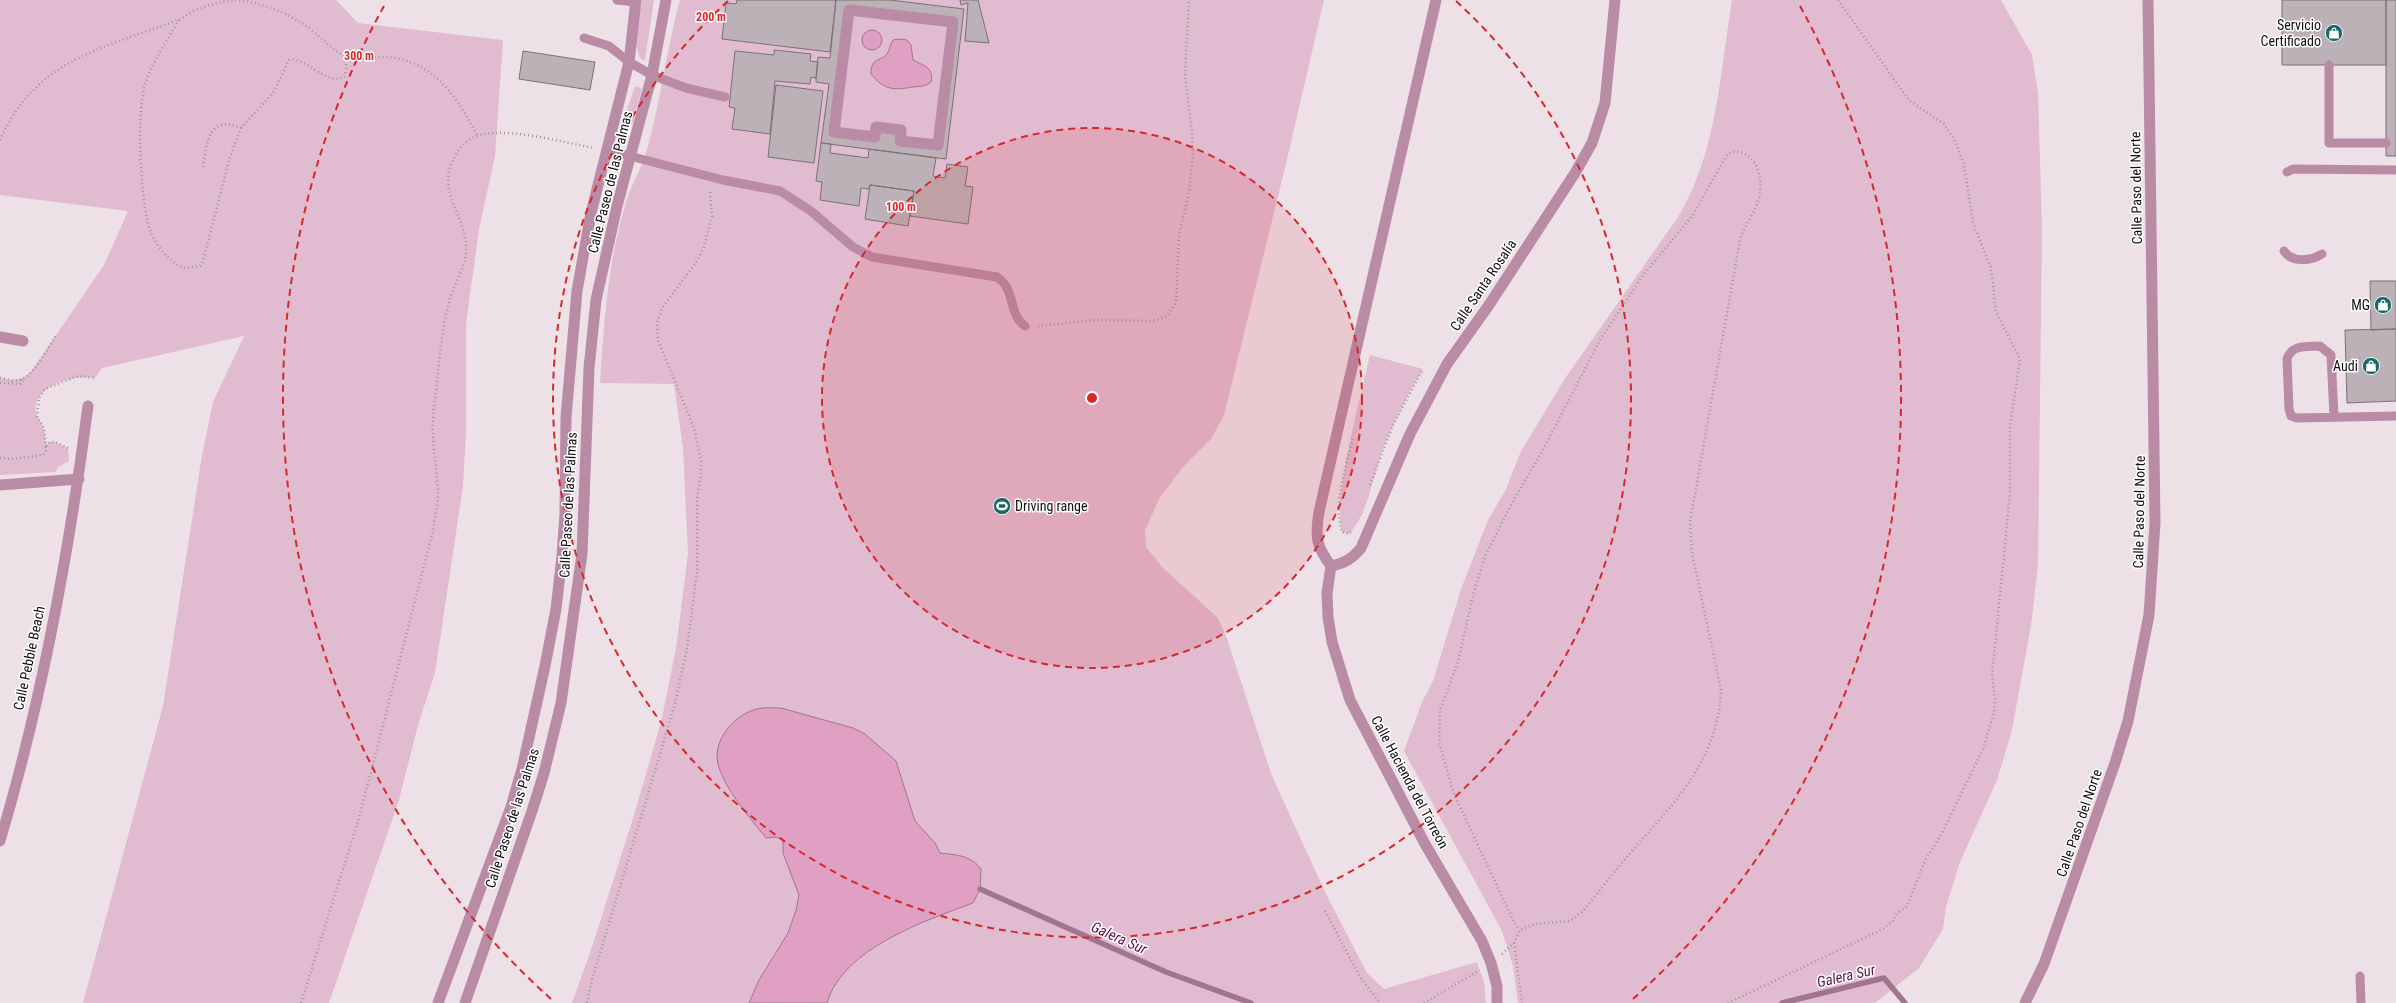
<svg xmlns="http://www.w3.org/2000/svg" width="2396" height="1003" font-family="'Roboto Condensed',sans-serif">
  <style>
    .green { fill: #e1bbd0 }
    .water { fill: #dfa0c4; stroke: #a2748e }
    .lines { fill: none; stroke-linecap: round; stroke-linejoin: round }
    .stream { stroke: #a2748e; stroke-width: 5.5 }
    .building { fill: #bcb1b7; stroke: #7b7176; fill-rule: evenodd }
    .path { stroke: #9f969b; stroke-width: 2.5; stroke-dasharray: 1 3; stroke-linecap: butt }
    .service { stroke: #b98ba5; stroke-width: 9 }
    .pedestrian { stroke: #b98ba5; stroke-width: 11 }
    .minor { stroke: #b98ba5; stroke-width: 11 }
    .ring { fill: none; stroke: #d62828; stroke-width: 2; stroke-dasharray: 7 5 }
    .labels { text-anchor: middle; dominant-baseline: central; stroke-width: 3; stroke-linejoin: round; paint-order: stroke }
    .poi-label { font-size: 14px; fill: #120e10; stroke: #fff; text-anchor: end }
    .street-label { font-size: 14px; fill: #120e10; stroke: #fff }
    .water-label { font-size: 15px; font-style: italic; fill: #5c1445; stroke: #fff }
    .centre { fill: #d62828; stroke: #fff; stroke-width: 2 }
    .ring-label { font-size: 12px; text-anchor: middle; font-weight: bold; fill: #d62828; stroke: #fff; stroke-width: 3; stroke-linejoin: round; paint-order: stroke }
  </style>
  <rect width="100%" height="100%" fill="#ede1e7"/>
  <path class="green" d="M0,0H336L358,23L503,40L495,156L479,229L466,324V433L463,486L435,673L418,725L399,800L329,1003H83L163,706L202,455L213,402L244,336L102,368L95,378C74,374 28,386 37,416C38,420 42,423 43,427C45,432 45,439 46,445L50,442H55L68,448L69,461L58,467L55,472L0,475V378C13,381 20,381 30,373L104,265L128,211L0,195Z
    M642,0H654L645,60H642C631,48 639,15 642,0Z
    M680,0H1324L1285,168L1224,415L1211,439L1183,467L1159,499L1145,531L1146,547L1162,567L1218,618L1226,636L1272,776L1325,892L1367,973L1384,989L1477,962L1484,982L1486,1003H572L592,947L635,812L662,718L676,648L688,553L683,448L674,384L600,383C604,322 608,261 626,202C632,183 643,166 648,146C661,98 667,48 680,0Z
    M1732,0H2001L2032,55L2038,93L2042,230L2038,566L2031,625L2012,730L1997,780L1960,862L1946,907L1943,929L1919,968L1875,1003H1518L1513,966L1502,931L1404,751L1422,702L1433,681L1461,589L1488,520L1506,489L1521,451L1566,377L1678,217C1717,153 1720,73 1732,0Z
    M635,86L641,88V92L633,123L627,127L624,126L623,122Z
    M1370,355L1423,369C1407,396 1393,423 1382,452C1372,479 1368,514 1349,534L1342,532C1332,501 1362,392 1370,355Z"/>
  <path class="water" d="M862 40a10 10 0 1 1 20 0a10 10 0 1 1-20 0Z
    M899,39L907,40L911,45L913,60C924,66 934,67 931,82C925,87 921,86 913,87C894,90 885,91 871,74C871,55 883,63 888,52C890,49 890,44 893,40Z
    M781,708L853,728L865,734L896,761L915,821L935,843L940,853C956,855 971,855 981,869L980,889L973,903C925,921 843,948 827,1003H749L759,980L788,933L796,910L799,895L783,853V840L776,837L766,838C750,818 724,788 718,764C712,740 735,714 757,709C764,707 774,708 781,708Z"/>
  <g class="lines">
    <path class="stream" d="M980,889L1166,972L1251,1003
      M1782,1003L1884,978L1905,1003"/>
  </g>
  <path class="building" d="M737,0H836L830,52L722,39L726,3L736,4Z
    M836,0H890L964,9L946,159L821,143L829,84L816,82V78L818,57L830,58ZM849,10L953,22L938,145L900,141L901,130L876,127L875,137L834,132Z
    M960,0H978L989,43L965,41L968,3L961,5Z
    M2282,0H2386V65H2282Z
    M2386,0H2396V156H2386Z
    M774,50L811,54L810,61L818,62L816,78L811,77L810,84L775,81L770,134L732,129L735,108L729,107L735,51L774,55Z
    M523,51L595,62L590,90L519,79Z
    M776,85L823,91L814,163L768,157Z
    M821,143L831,144L830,153L868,158L869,149L936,158L933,176L945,178L947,164L968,167L965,186L973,187L968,224L910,216L914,191L870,185L869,189L861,188L859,206L820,200L822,182L816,181Z
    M870,185L914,191L908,226L865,219Z
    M2370,281H2396V329L2371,330Z
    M2396,329V401L2347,403L2345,330Z"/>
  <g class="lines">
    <path class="path" d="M235,0C265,3 289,13 313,31C324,40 333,51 346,57C354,61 378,56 388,57C435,62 457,97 477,135
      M179,20C167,41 151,63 144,88C137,117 140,201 150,230C156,245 168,262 184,268L200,266L203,261L230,157L241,128C208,114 207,143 203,167
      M241,128L273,93L289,60C305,55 327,88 345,76L347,58
      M0,140C37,58 102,49 178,20C183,18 188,14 194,11C207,5 220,2 235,0
      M1038,326L1095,320L1153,321L1167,316L1176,303L1179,235L1189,192L1193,154L1192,131L1185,75L1189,0
      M0,378C6,379 15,382 22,379C35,374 49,346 57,334
      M0,383L20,384L23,379
      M68,448L55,442H50L46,446L44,428L37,417L39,398L45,389L78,376L95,378
      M0,458L13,459L43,455L46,452V446
      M1370,485L1393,425L1423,369
      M1351,532L1349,534L1342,532C1332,504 1347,465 1353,437
      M1325,911L1360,977L1380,1003
      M1514,943L1522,1003
      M1502,954L1514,943L1520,930L1535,924L1570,921L1583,911C1601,889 1618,867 1637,845C1679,798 1718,757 1721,690L1692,553L1690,522L1740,240C1743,229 1748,223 1753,213C1763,195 1765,166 1745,154C1738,150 1732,151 1726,156L1693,215L1644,274L1600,340L1543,450L1512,503L1486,554L1473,595L1458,662L1440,710L1439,742L1453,792L1514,922L1520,930
      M301,1003L359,818L433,531C434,519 438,506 438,495C437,465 430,436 434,407C439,372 440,336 449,302C453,285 464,271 466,253C469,220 439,196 451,164C455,155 461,145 469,140C493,122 565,143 594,148
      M587,1003L592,980L675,704L687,648L697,572V498L701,475V460L694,428L658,340L657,323L662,308L695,264L704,247L712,216L710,190
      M1424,1003L1478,971
      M1728,1003L1883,929L1893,921L1895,915L1907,906L1925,861L1942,833L1983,749L1994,713L1995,699L1992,676L2010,494V426L2020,359L1996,312L1991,268L1973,223L1964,165L1956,143L1944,124L1910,101L1903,92L1838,0"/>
    <path class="service" d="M617,0L636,2
      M584,38L609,46L629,62L652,75L686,88L725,97
      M2329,65V143H2386
      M606,150L723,180L780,191L811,211L853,247L872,257L997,277C1016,289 1008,315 1025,326
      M2287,172L2293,169L2396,170
      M2284,251C2292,263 2311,261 2322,254
      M2334,417L2331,355L2320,346C2306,347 2292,344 2287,359L2289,409L2291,416L2297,418L2396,416
      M2360,976L2361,1003"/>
    <path class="pedestrian" d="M849,10L953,22L938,145L900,141L901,130L876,127L875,137L834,132Z"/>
    <path class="minor" d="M0,337L23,341
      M0,485L79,479
      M1331,566C1345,563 1352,559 1361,548L1410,434L1447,364L1489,305L1575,173L1592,143L1605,103L1615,0
      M1331,566C1316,546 1315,537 1319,512L1436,0
      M1331,566L1327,593L1328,617L1332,642L1350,700L1425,844L1482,941L1491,963L1497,986V1003
      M0,841C42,700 69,553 88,406
      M438,1003L511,807L522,769L545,666L556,609L562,556L565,514L566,417L577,291L591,213L629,62L636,0
      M465,1003L532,811L544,773L561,703L582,554L589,368L596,300L617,206L652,75L666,0
      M2025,1003L2044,964L2115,763L2128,721L2149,615L2155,523L2148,0"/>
  </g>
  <circle cx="1092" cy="398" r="270" fill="#d62828" fill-opacity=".12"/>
  <g class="ring">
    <circle cx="1092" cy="398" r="270"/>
    <path d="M1456 1A539 539 0 1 1 728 1"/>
    <path d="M551 999A809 809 0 0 1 384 6M1800 6A809 809 0 0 1 1633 999"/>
  </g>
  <defs>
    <symbol id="shop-disc" viewBox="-11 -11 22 22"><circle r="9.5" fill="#196766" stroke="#fff"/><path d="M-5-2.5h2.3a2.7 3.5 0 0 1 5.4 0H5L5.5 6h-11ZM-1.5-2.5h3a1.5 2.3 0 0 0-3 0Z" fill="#fff"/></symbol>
    <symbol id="stadium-disc" viewBox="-11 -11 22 22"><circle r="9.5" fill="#196766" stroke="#fff"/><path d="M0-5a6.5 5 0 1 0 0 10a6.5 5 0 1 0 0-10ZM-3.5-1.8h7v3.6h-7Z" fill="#fff"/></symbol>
  </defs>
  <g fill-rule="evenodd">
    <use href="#shop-disc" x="2324" y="23" width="20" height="20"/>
    <use href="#shop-disc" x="2373" y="295" width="20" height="20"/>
    <use href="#shop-disc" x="2361" y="356" width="20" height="20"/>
    <use href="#stadium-disc" x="992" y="496" width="20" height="20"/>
  </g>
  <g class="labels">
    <g class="poi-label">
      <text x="2321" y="25">Servicio<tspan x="2321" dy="16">Certificado</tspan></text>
      <text x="2370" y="305">MG</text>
      <text x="2358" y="366">Audi</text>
      <text x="1015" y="506" text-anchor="start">Driving range</text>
    </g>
    <g class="street-label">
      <text transform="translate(610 182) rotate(-76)">Calle Paseo de las Palmas</text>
      <text transform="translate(2136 188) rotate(-91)">Calle Paso del Norte</text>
      <text transform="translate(1483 285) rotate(-56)">Calle Santa Rosalía</text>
      <text transform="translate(568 505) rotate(-87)">Calle Paseo de las Palmas</text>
      <text transform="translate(2139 512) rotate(-89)">Calle Paso del Norte</text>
      <text transform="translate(29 658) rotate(-78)">Calle Pebble Beach</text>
      <text transform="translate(1410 782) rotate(62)">Calle Hacienda del Torreón</text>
      <text transform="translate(512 818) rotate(-72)">Calle Paseo de las Palmas</text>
      <text transform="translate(2079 823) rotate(-71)">Calle Paso del Norte</text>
    </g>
    <g class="water-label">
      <text transform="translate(1119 938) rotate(24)">Galera Sur</text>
      <text transform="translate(1846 976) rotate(-13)">Galera Sur</text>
    </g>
  </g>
  <circle cx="1092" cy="398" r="6" class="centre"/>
  <g class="ring-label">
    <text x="711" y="21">200 m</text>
    <text x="359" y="60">300 m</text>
    <text x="901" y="211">100 m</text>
  </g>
</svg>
